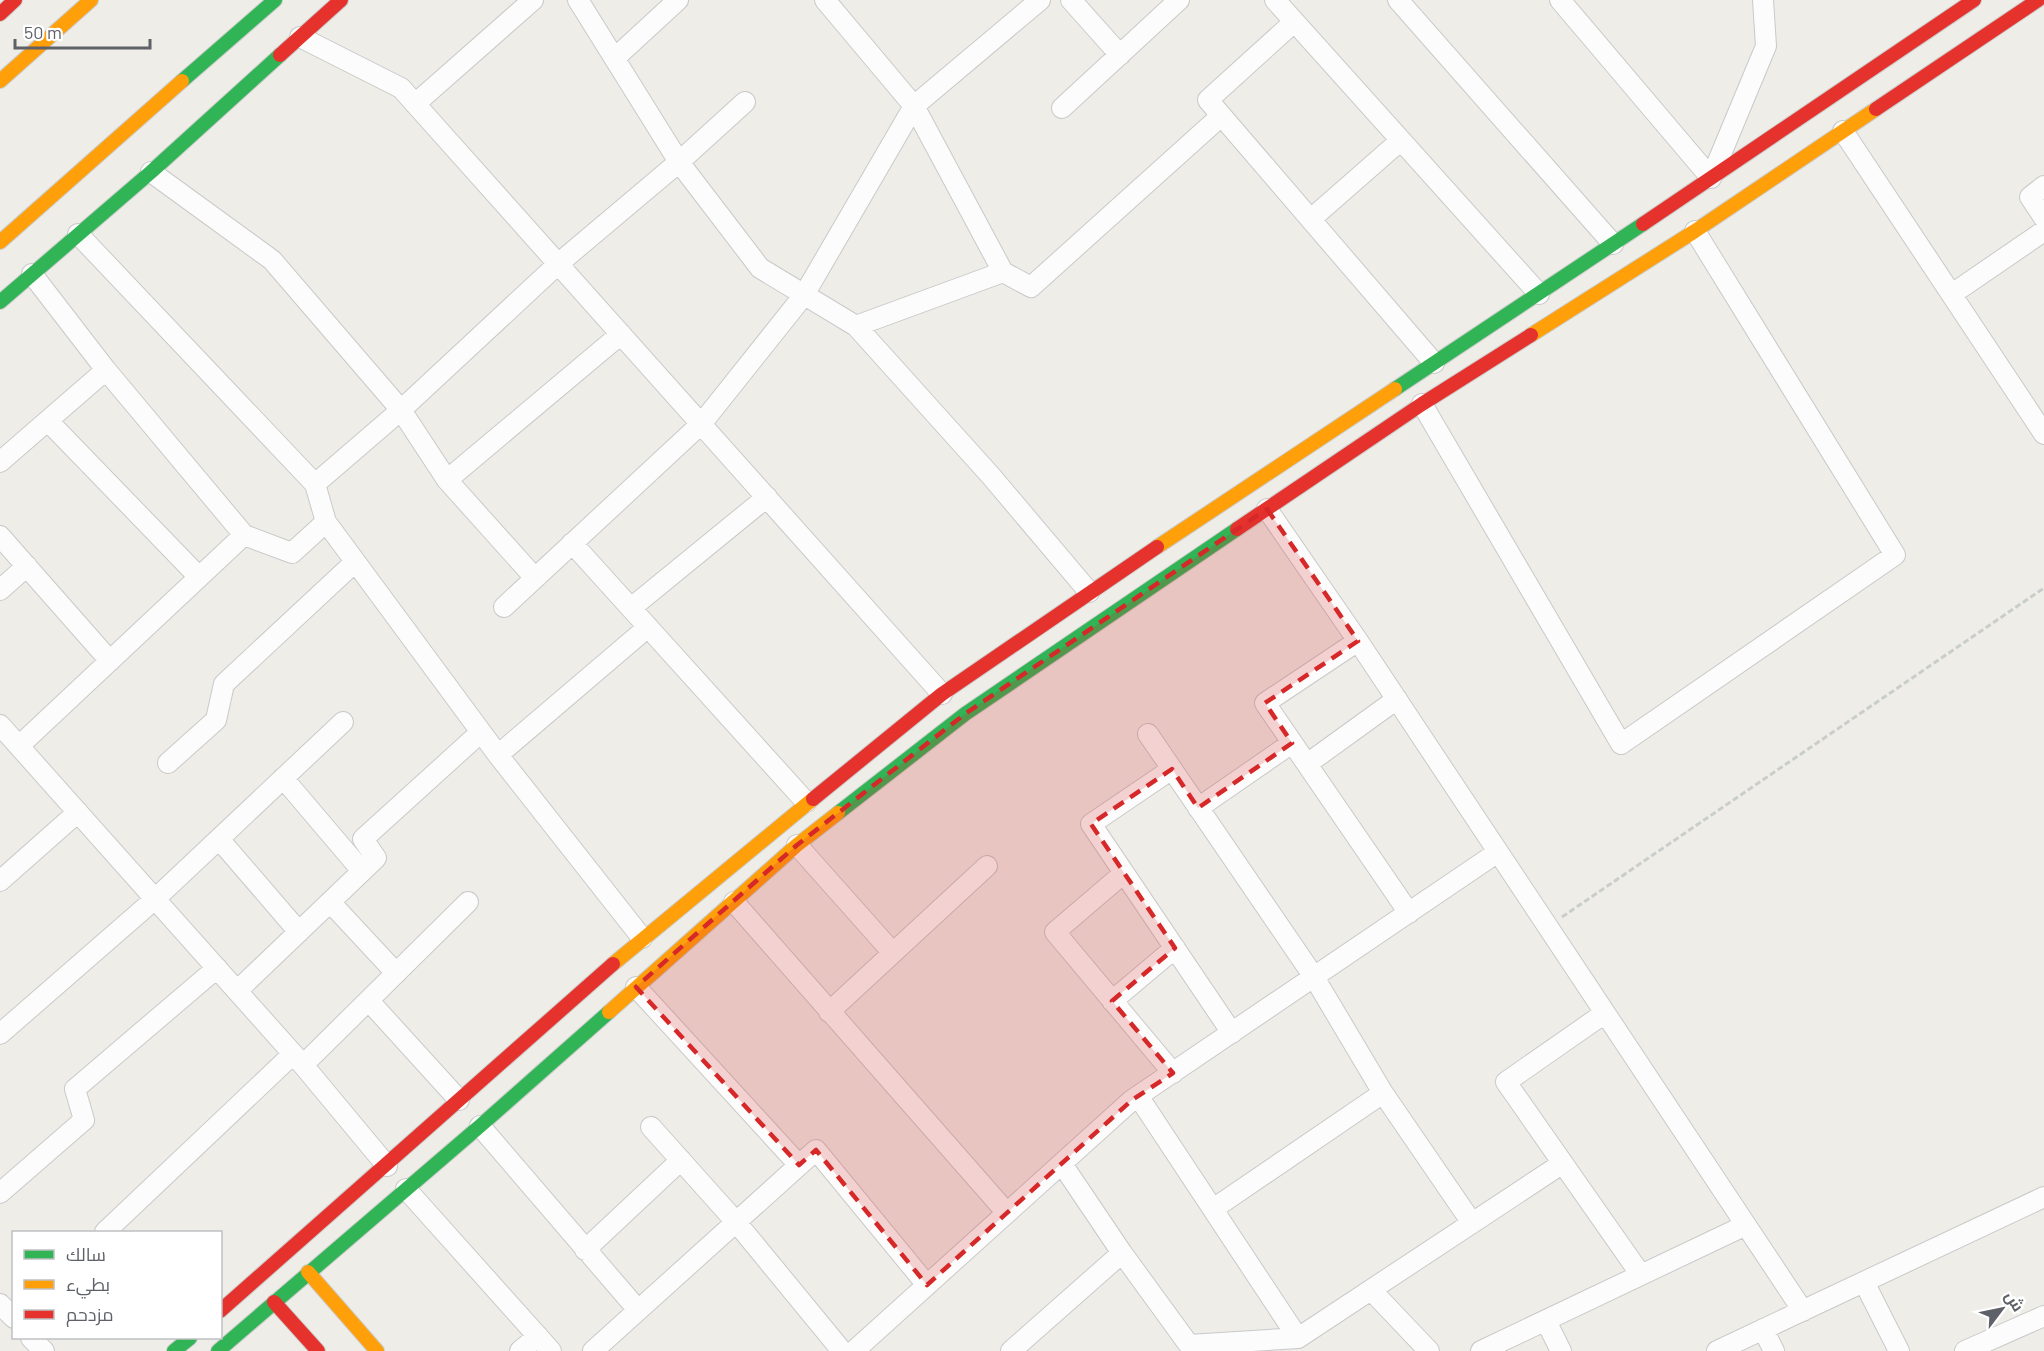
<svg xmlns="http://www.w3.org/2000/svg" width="2044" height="1351" font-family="Barlow,Cairo,sans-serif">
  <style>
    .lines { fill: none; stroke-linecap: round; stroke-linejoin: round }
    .street-casing { stroke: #c9c9c9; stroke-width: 22 }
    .fast-casing { stroke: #cacbca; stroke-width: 16 }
    .slow-casing { stroke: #cacbca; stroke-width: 16 }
    .jam-casing { stroke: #cacbca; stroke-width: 16 }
    .path { stroke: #cacecb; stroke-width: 3; stroke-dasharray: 6 3; stroke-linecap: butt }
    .street { stroke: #fcfcfc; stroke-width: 20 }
    .fast { stroke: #30b455; stroke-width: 14 }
    .slow { stroke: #ff9f0a; stroke-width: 14 }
    .jam { stroke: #e5322d; stroke-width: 14 }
    .marked { fill: #d62828; fill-opacity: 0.2; stroke: #d62828; stroke-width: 4.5; stroke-dasharray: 12 8; stroke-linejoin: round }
  </style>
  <rect width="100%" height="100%" fill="#eeede8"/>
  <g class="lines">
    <defs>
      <path id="street" d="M578,0L679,162L760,268L856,326L991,476L1089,592
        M825,0L914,106L1003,272L1031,287L1221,116
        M1071,0L1120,55
        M1275,0L1539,294
        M1398,0L1613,244
        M1560,0L1711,178L1766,46L1763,0
        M1294,22L1208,100L1434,363
        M300,37L401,88L942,694
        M615,58L678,0
        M415,104L533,0
        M1062,108L1179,0
        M1843,131L2044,434
        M151,172L272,260L401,410L447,480L535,578
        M2044,186L2030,197L2044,218
        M1311,219L1400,141
        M78,234L315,484
        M32,274L106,370L244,535L292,553L326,522L315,484L401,410L558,264L679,162L745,102
        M1952,294L2044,231
        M856,326L1003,272
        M1422,404L1621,744L1895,555L1695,231
        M48,421L199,577
        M0,462L106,370
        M447,480L621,334
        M1267,509L1358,641L1803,1311
        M326,522L498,755L642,938
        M0,536L110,661
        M572,543L806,802
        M0,590L27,566
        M504,607L702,423L804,295L914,106L1040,0
        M631,608L767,497
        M1358,641L1265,703L1409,913
        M0,725L303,1065L387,1166
        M1148,734L1314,977L1383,1093L1472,1223
        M19,746L244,535
        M498,755L648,627
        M168,763L216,720L224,684L355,562
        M1307,764L1397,699
        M1172,769L1091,824L1232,1033
        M283,778L362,871
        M1198,808L1292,743
        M219,839L299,932
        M797,845L893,953
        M1124,873L1055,932L1173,1073
        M0,881L78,812
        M330,902L396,973
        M734,902L1007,1213
        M636,987L799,1165
        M237,991L376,858L363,839L481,732
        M369,1001L459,1100
        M1112,1001L1175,948
        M829,1012L987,866
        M1605,1013L1506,1082L1641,1275
        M0,1034L155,899L343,722
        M303,1065L468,902
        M1138,1096L1298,1338
        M480,1126L638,1310
        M651,1127L736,1222L842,1351
        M1062,1164L1122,1253L1189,1345L1298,1338L1563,1163
        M406,1189L551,1351
        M0,1193L84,1120L75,1089L217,968
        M1213,1209L1383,1093
        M105,1232L293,1054
        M585,1250L681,1160
        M1864,1282L1899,1351
        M1371,1290L1429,1351
        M0,1304L14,1318
        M1546,1321L1561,1351
        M1763,1329L1774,1351
        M31,1338L44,1351
        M520,1351L538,1336
        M593,1351L816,1150L927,1285
        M854,1351L1132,1100L1498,852
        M1011,1351L1122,1253
        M1481,1351L1746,1225
        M1717,1351L2044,1197
        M1965,1351L2044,1316"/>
      <path id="fast" d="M182,81L275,0
        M0,302L151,172L280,55
        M1395,389L1643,224
        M838,813L965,714L1237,529
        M174,1351L190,1338
        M218,1351L480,1126L609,1012"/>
      <path id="slow" d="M0,81L91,0
        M0,242L182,81
        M1531,335L1695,231L1876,109
        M1157,547L1395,389
        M613,964L813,799
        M609,1012L797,845L838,813
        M308,1272L377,1351"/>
      <path id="jam" d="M0,14L15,0
        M280,55L341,0
        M1876,109L2038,0
        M1643,224L1974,0
        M1237,529L1422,404L1531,335
        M813,799L942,694L1157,547
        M274,1302L318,1351
        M220,1311L613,964"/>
    </defs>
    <use href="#street" class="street-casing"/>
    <use href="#fast" class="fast-casing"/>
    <use href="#slow" class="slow-casing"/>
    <use href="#jam" class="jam-casing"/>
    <path class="path" d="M1562,917L2044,588"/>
    <use href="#street" class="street"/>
    <use href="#fast" class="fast"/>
    <use href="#slow" class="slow"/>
    <use href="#jam" class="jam"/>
  </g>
  <path class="marked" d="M1267,509L1358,641L1265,703L1292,743L1198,808L1172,769L1091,824L1175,948L1112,1001L1173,1073L1132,1100L927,1285L816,1150L799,1165L636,987L797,845L965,714Z"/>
  <rect x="12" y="1231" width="210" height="108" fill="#ffffff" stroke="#bfc0c2" stroke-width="1.5"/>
  <rect x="24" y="1250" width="30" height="9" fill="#30b455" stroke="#bfc0c2" stroke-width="1.5"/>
  <text x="66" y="1261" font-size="18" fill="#5e6167">سالك</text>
  <rect x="24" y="1280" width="30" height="9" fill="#ff9f0a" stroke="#bfc0c2" stroke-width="1.5"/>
  <text x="66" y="1291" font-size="18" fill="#5e6167">بطيء</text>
  <rect x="24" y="1310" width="30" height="9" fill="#e5322d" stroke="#bfc0c2" stroke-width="1.5"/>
  <text x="66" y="1321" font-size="18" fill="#5e6167">مزدحم</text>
  <g transform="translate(2002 1309) rotate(58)" stroke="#ffffff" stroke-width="4.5" paint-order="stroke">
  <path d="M0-4.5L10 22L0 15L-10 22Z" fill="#5e6167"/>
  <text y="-9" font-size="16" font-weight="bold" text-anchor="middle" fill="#5e6167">ش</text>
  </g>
  <path d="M15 39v9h135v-9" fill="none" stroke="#5e6167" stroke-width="3"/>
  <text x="24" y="39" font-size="18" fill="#5e6167" stroke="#ffffff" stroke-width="4.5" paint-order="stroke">50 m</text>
</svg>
